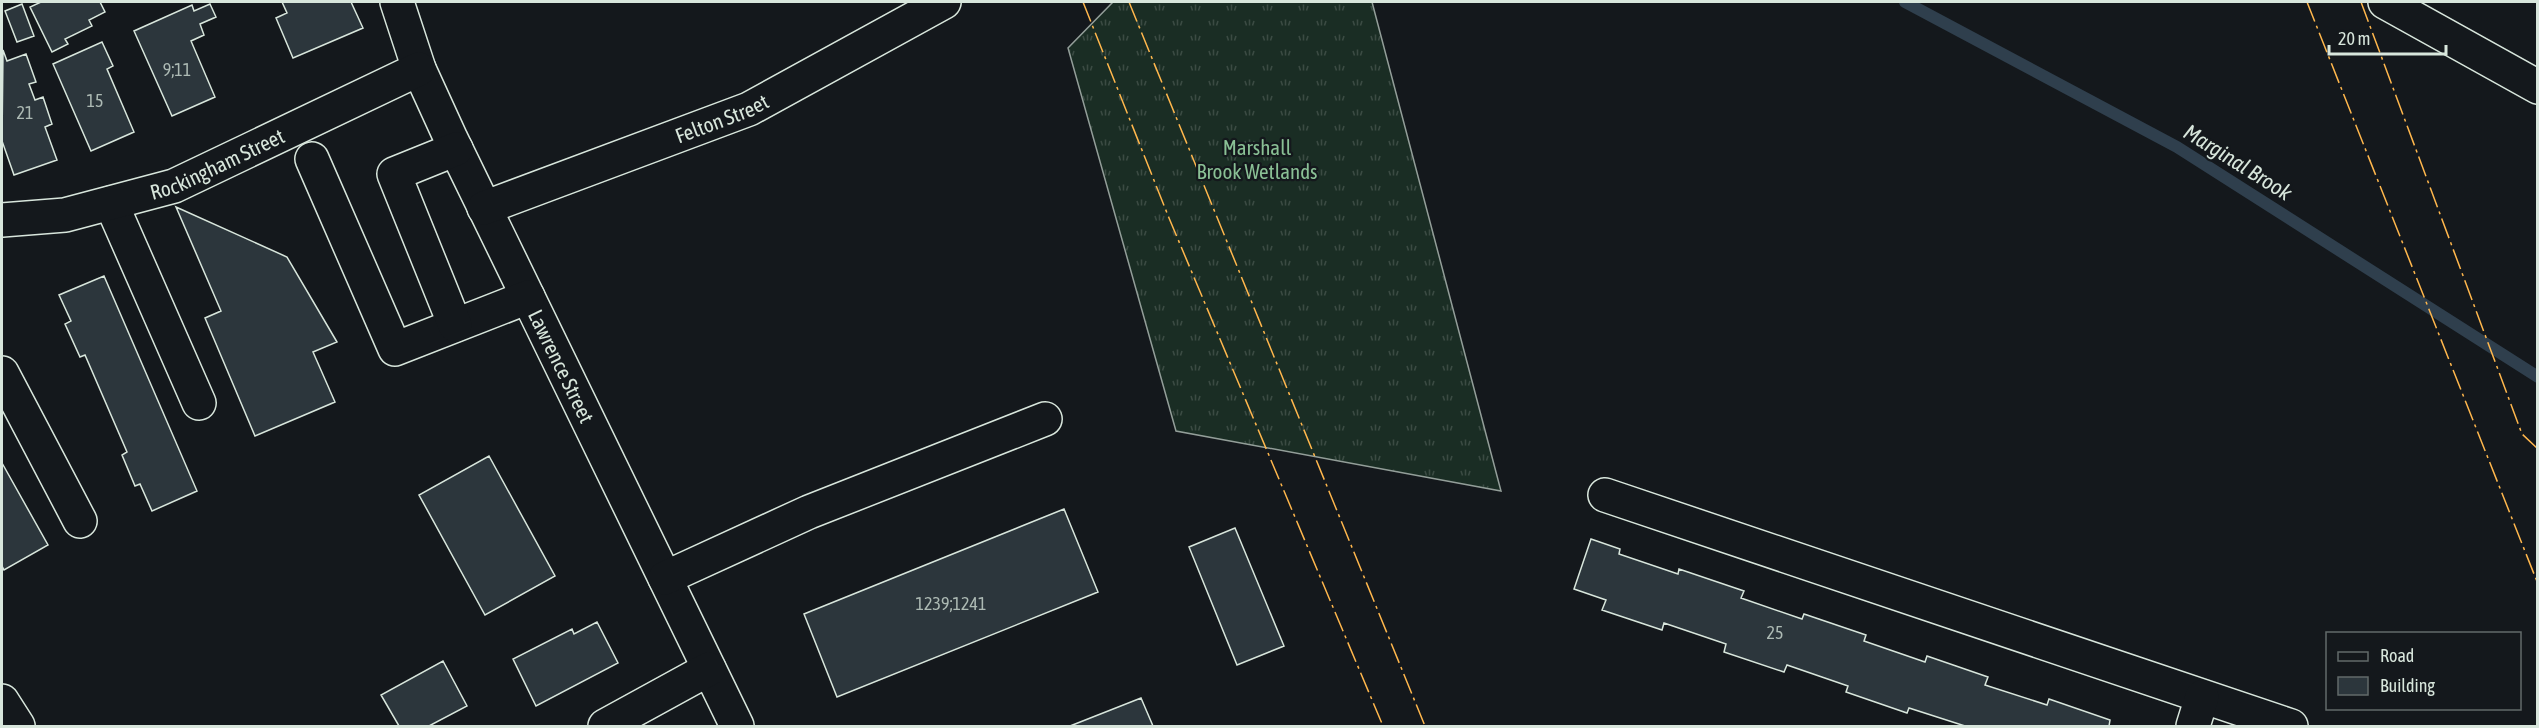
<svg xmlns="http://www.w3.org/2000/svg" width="2539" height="728" font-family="'Asap Condensed',sans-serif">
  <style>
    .grass { fill: url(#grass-tufts); stroke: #939e99; stroke-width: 1.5 }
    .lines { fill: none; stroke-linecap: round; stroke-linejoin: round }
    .stream { stroke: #2f3f4d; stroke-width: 12 }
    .building { fill: #2c363c; stroke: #d8e6dc; stroke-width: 1.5 }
    .minor-casing { stroke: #d8e6dc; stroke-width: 36 }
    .minor { stroke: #14181c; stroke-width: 33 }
    .power { stroke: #ffb74d; stroke-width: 1.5; stroke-dasharray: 21 4.5 3 4.5; stroke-linecap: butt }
    .labels { text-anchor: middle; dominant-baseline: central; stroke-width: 4.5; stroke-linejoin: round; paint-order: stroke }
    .number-label { font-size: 18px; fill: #adbab4 }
    .street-label { font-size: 21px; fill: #d8e6dc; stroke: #14181c }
    .park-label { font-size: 21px; fill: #8ac095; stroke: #14181c }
    .water-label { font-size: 22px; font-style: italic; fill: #d8e6dc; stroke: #14181c }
  </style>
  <defs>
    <pattern id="grass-tufts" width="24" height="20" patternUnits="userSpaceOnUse" patternTransform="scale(1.5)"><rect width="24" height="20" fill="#1a2d24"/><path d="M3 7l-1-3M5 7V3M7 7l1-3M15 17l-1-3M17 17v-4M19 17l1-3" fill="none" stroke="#3b4b43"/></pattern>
  </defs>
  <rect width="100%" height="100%" fill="#14181c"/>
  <path class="grass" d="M1113,2H1372L1501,491L1176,431L1068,48Z"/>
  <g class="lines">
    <path class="stream" d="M1905,2L2177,147L2538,377"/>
  </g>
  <path class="building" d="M41,2H100L105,12L89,20L92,26L65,39L68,44L52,52L30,7Z
    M282,2H351L363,28L293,58L276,18L287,13Z
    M22,4L34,36L17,42L5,11Z
    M210,4L216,17L200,24L204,35L191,41L215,97L172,116L134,31L192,5L194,11Z
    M102,42L113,66L107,69L134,132L91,151L53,64Z
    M3,50L7,61L26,54L36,82L29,84L35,100L43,97L52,124L45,127L57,160L14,175L2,141Z
    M176,207L287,257L337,342L313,352L335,402L255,436L205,318L221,311Z
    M104,276L197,491L152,511L140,484L135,486L122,455L127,452L85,355L80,357L65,324L71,321L59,295Z
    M489,456L555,576L485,615L419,495Z
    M2,463L48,545L4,570L2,566Z
    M1064,509L1098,592L837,697L804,614Z
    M1235,528L1284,646L1237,665L1189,547Z
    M1591,539L1620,549L1619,554L1678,574L1679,569L1744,591L1741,598L1802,619L1804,614L1866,635L1864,641L1925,662L1927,656L1988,677L1985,685L2047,705L2049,699L2110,720L2109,726H1965L1909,708L1907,713L1846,692L1848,686L1787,665L1784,672L1724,652L1726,644L1664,623L1662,630L1602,610L1606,600L1574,589Z
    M597,622L618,663L536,706L513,659L572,629L574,634Z
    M443,661L467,706L429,726H399L381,695Z
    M1141,698L1153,726H1070Z"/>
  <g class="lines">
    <defs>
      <g id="minor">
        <path id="s1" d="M397,2L419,69L451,139L737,726"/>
        <path d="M2385,2L2538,87"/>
        <path d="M312,159L395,349L528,297"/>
        <path d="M111,203L199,403"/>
        <path id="s2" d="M484,208L749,109L944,2"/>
        <path id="s3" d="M2,220L65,215L174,186L419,69"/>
        <path d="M455,325L394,174L456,149"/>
        <path d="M2,373L80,521"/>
        <path d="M1605,495L2291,726"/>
        <path d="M665,578L809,512L1045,419"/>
        <path d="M2,701L18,726"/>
        <path d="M605,726L709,669"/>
        <path d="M2193,726L2202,697"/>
      </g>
    </defs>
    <use href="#minor" class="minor-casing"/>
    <use href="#minor" class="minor"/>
    <path class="power" d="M1083,2L1169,218L1383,726
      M1129,2L1425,726
      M2307,2L2538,584
      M2361,2L2522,434L2538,449"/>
  </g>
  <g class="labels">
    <g class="number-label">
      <text x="177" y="69">9;11</text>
      <text x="95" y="100">15</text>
      <text x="25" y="112">21</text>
      <text x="951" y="603">1239;1241</text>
      <text x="1775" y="632">25</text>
    </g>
    <g class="street-label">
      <text stroke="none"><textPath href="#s2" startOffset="254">Felton Street</textPath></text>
      <text stroke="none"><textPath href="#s3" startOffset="224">Rockingham Street</textPath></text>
      <text stroke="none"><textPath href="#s1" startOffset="400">Lawrence Street</textPath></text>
    </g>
    <g class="park-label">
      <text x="1257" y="147">Marshall<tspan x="1257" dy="24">Brook Wetlands</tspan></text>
    </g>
    <g class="water-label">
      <text transform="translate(2238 162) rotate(32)">Marginal Brook</text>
    </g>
  </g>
  <rect width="2539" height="728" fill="none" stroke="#d8e6dc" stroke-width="6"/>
  <rect x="2326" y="632" width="195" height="78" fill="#14181c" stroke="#626a69" stroke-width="1.5"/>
  <rect x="2338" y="652" width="30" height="9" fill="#14181c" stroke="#626a69" stroke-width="1.5"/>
  <text x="2380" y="662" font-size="18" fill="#d8e6dc">Road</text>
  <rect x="2338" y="677" width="30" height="18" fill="#2c363c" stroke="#626a69" stroke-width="1.5"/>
  <text x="2380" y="692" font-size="18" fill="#d8e6dc">Building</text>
  <path d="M2329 45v9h117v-9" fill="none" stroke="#d8e6dc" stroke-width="3"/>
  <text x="2338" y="45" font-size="18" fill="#d8e6dc" stroke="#14181c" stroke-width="4.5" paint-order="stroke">20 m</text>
</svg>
